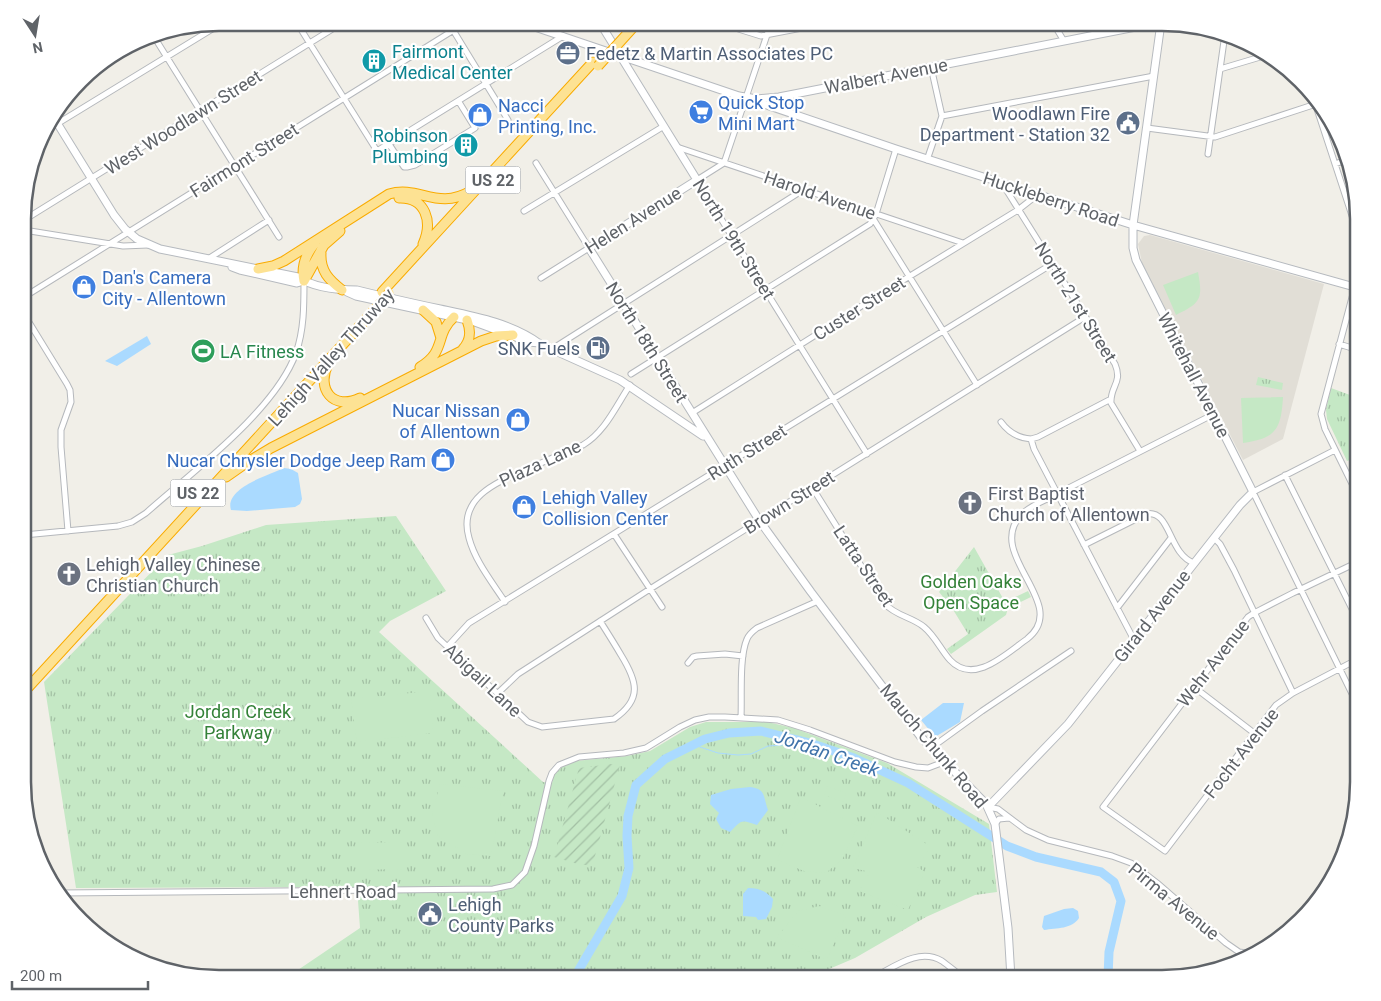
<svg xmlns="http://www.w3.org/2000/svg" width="1381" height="1001" font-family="Roboto,sans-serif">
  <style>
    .education { fill: #e1ded6 }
    .park { fill: url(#park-tufts) }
    .garden { fill: url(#garden-furrows) }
    .pitch { fill: #c5e8c5 }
    .water { fill: #aadaff }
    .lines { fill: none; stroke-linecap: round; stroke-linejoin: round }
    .stream { stroke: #aadaff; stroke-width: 1 }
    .river { stroke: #aadaff; stroke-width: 9 }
    .street-casing { stroke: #b5b8bc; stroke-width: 7 }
    .secondary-casing { stroke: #b6babf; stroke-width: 9 }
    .highway-casing { stroke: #f9ab00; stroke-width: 11 }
    .street { stroke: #fff; stroke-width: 5 }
    .secondary { stroke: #fff; stroke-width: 7 }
    .highway { stroke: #fde293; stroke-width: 9 }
    .highway-bridge-casing { stroke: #f9ab00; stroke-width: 11; stroke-linecap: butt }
    .highway-bridge { stroke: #fde293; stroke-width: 9 }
    .labels { text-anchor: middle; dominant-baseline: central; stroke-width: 4.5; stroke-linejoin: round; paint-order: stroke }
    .shield { fill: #fff; stroke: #8f9295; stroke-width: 1 }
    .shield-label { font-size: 16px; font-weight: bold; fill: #5f6368 }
    .culture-label { font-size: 18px; fill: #0d838f; stroke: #fff; text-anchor: start }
    .service-label { font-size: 18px; fill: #4e5e75; stroke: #fff; text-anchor: start }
    .street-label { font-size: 18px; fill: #5f6368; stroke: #fff }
    .shop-label { font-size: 18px; fill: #366cbe; stroke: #fff; text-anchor: start }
    .leisure-label { font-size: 18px; fill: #27864d; stroke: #fff; text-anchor: start }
    .worship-label { font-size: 18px; fill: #5b616d; stroke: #fff; text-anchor: start }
    .park-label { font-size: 18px; fill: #348238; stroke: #fff }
    .water-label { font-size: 19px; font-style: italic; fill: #4174aa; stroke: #fff }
    .rim { fill: none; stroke: #5f6368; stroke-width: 2.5 }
  </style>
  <defs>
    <pattern id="park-tufts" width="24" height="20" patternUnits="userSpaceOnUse" patternTransform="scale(1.25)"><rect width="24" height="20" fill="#c5e8c5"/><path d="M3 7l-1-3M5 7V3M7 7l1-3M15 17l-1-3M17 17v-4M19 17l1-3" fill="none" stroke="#a3c0a4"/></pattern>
    <pattern id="garden-furrows" width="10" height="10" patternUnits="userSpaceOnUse" patternTransform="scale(1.25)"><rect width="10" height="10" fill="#c5e8c5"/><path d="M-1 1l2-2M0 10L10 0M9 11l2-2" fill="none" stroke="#a3c0a4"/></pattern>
  </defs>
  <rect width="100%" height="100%" fill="#f1efe8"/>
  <path class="education" d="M1150,235L1324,284L1283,439L1243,460L1142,263L1138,244L1144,236Z"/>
  <path class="park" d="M1258,377L1283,383L1282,390L1256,385Z
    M1331,388L1358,398V457L1347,461L1327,419L1326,410Z
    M396,516L446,591L390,621L379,632L543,782L552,783L554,775L562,767L575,761L627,756L650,751L690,727L706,722H767L794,728L887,763L989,824L997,892L975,895L926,917L855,958L808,978H286L360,928L357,887L76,888L44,682L168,555L202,546L266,525Z
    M974,547L1005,602L1028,591L1031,597L1008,608L1006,615L951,654L947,649L968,634L952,608L939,592Z"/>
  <path class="garden" d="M611,764L620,765L593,863L591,865H581L554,857L579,768Z"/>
  <path class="pitch" d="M1198,272C1203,299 1201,303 1176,315L1163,285Z
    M1283,397C1281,430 1276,438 1243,443L1241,398Z
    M430,691L433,733L357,742L351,699Z
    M440,784L503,791L491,856L467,854L438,836L432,814Z
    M827,786L846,793L843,802L824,795Z
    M801,797L858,826L843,858L826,873L804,871L777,860Z
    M877,812L931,847L917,867L925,872L908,910L859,891L870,872L853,868Z
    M403,842V869L356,870V843Z
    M819,906L846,915L827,960L777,937L798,911Z"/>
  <path class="water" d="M147,336L151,344L117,366L105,361Z
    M284,468L291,469L298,473L302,499L300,504L295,507L247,511L231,510C224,488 269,475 284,468Z
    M943,703H964L960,722L935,737L921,720Z
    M750,787C766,789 763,796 768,810L757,825C740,819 742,820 730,832L721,828L716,819L719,813L710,804L711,795L731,789Z
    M748,888C759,888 766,891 773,899L772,907L766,919L758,920L756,917L743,916V894Z
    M1073,908L1078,911L1079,918C1072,929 1057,928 1044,930L1042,927L1044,916L1064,909Z"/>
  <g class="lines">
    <path class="stream" d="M694,745L718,753L738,755L751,754L768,746L810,743"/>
    <path class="river" d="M328,978H340
      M574,978L622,896L629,868L627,836L628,816L636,785L665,759L705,739L729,733L761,731L810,743L854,758L908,783L1007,846L1036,857L1101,872L1114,882L1121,901L1109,952L1108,978"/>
    <defs>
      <path id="street" d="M297,23L377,151L563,36
        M719,23L761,36L828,23
        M771,23L724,163L697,180L867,454
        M1053,23L1064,41
        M453,30L508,120
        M153,35L279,237
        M1220,69L1267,55
        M1315,103L1358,234
        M942,116L1154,76
        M1147,128L1215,137L1316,104
        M42,133L222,23
        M389,144L404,167H407L415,165L475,128L459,102
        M677,147L963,243
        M1208,154L1224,41L1222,34
        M927,160L942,116L931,67
        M536,163L589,248L541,278
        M1335,164L1346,160
        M1002,183L1115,364C1123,383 1110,386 1111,403L1140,451
        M524,211L664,126
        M24,220L342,23
        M874,220L977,385
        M24,230L123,246L148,245
        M208,259L269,220
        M1358,275L1321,414L1325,429L1358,496
        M24,297L465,23
        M24,314L67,384L70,390L71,402L61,430V447L68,531
        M1339,344L1358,350
        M552,349L803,190
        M631,374L870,224L876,214L896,149
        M692,413L879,295L1018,210L1032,199L1034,193
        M1001,422C1009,433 1018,438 1031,439L1034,449L1134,640
        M1031,439L1038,437L1111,399
        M1335,450L1253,492L1358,706
        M1285,475L1355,615
        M812,487L885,604C896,616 912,617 924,627C935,636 941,650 950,660C974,686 1007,653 1027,639C1072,604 984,555 1021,515C1028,508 1038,503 1047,499L1214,414
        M614,534L662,607
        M24,535L118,526L132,522L146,513C192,472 275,411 296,353C304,330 304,306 304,281
        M1214,538L1220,544L1234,570L1293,693
        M1084,545L1146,514C1171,509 1168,554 1194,563
        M1358,562L1293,593L1254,613L1248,617L1103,807L1165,851L1276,705L1293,693L1358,659
        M505,602C492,582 475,561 469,538C457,496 500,481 530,468C548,460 565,452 583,445C605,432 616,406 630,385
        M1117,608L1171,538
        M426,618L438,638L528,722L542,727L614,719C643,699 637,681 621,655C614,643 607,632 600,621
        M448,646L469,623L1052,264
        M688,663L693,657L697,656L725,654L743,656
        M1194,687L1254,733
        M498,693L518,674L650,589L1085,317
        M741,717C742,697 739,657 747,639C749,634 753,631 757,628L818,601
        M931,748L982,711L1071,651
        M988,807L998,809L1026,830L1048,840L1112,856L1131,863L1157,883L1226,943L1239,952L1254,954
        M995,824L999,819L1009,818
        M60,893L493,889L512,885L525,872L534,846L549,781L552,773L559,765L579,757L624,753L646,748L680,727L695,720L709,717H725L778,720L810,730L895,762L916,767L928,768L944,762
        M872,978C893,968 918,947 942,961C949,966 957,973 964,978
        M950,978L955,972"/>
      <path id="secondary" d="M523,23L739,96L757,99L779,97L1156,23
        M600,23L697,180L589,248L759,520L811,592L920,736L986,804L995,824L1008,928L1011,978
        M755,101L896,149L1133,225L1358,288
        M54,118L114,215L125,229L137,239L160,249L298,277C314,288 339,290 357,290C385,297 412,303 440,309C473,316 512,323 540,344L620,380L703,436
        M232,267L240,270L297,283L304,281
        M347,292L356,296L472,321L529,342L539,343
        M988,807L1068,724L1214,538L1240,505L1253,492L1136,260L1133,248V225L1161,23"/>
      <path id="highway" d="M399,198C426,197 433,222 423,244
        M321,253C320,271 329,280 342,290
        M258,269L273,266L284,261L389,194C419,185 437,211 471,191
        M304,281L324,245L340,231
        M304,281C301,267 305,255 315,243
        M382,292L593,62
        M423,310L436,322L441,338
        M463,349C471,340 471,331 467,320
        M328,364C316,389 333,411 360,398
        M420,367C447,351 434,335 454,317
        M226,477L246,463L271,448L481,341L496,336L513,335
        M24,692L379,305"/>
    </defs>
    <use href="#street" class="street-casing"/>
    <use href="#secondary" class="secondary-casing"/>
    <use href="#highway" class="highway-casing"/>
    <use href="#street" class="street"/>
    <use href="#secondary" class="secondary"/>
    <use href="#highway" class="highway"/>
    <defs>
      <path id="highway-bridge" d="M598,66L637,23
        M379,305L389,293"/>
    </defs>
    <use href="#highway-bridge" class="highway-bridge-casing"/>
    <use href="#highway-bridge" class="highway-bridge"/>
  </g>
  <defs>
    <symbol id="office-disc" viewBox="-11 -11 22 22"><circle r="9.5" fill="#5c6f8a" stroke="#fff"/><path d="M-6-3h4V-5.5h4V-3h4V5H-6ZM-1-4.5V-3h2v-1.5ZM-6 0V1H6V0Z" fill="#fff"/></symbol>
    <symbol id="building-disc" viewBox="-11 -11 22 22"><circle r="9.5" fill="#0f9aa8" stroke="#fff"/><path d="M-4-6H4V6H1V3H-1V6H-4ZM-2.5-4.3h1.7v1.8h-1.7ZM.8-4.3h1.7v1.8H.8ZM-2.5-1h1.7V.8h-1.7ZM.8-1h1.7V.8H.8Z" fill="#fff"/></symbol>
    <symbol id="supermarket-disc" viewBox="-11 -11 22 22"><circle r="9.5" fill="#3f7fe0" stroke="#fff"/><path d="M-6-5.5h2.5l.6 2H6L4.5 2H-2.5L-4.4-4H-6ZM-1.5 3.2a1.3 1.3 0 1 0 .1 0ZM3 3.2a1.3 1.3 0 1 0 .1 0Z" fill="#fff"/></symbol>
    <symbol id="shop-disc" viewBox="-11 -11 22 22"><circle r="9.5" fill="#3f7fe0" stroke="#fff"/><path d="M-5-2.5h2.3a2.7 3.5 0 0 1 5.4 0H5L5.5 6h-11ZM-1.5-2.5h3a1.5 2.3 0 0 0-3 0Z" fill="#fff"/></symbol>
    <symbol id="civic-disc" viewBox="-11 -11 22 22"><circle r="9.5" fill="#5c6f8a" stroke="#fff"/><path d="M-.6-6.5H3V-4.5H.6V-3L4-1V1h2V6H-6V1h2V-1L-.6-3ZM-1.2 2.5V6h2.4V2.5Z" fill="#fff"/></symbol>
    <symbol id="fuel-disc" viewBox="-11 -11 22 22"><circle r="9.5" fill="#5c6f8a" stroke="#fff"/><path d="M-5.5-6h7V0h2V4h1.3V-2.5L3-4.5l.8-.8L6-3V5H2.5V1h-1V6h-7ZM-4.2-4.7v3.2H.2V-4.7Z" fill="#fff"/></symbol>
    <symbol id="stadium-disc" viewBox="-11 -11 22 22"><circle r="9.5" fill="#2e9e5b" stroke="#fff"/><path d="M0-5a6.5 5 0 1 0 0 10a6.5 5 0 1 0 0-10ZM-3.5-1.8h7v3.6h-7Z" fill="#fff"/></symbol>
    <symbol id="church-disc" viewBox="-11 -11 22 22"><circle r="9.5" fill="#6b7280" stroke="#fff"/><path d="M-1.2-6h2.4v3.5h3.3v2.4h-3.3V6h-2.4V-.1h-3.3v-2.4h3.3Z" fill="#fff"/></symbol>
  </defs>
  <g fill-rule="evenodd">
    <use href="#office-disc" x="554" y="39" width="28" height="28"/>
    <use href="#building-disc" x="360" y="47" width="28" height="28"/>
    <use href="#supermarket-disc" x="687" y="98" width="28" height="28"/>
    <use href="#shop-disc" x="466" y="101" width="28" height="28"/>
    <use href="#civic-disc" x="1114" y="109" width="28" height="28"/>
    <use href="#building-disc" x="452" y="131" width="28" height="28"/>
    <use href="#shop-disc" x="70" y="273" width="28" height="28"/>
    <use href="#fuel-disc" x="584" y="334" width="28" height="28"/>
    <use href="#stadium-disc" x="189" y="337" width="28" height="28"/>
    <use href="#shop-disc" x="504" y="406" width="28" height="28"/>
    <use href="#shop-disc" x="429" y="446" width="28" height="28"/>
    <use href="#church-disc" x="956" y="489" width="28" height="28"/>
    <use href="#shop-disc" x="510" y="493" width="28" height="28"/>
    <use href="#church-disc" x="55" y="560" width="28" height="28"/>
    <use href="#civic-disc" x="416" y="900" width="28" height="28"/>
  </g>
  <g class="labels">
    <g class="shield">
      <rect x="465.5" y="166.5" width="55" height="27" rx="4"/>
      <rect x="170.5" y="479.5" width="55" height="27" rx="4"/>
    </g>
    <g class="shield-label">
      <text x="493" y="180">US 22</text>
      <text x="198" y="493">US 22</text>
    </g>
    <g class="culture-label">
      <text x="392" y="51">Fairmont<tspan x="392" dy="21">Medical Center</tspan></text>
      <text x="448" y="135" text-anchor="end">Robinson<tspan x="448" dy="21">Plumbing</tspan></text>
    </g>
    <g class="service-label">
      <text x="586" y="53">Fedetz &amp; Martin Associates PC</text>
      <text x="1110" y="113" text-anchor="end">Woodlawn Fire<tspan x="1110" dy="21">Department - Station 32</tspan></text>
      <text x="580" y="348" text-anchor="end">SNK Fuels</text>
      <text x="448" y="904">Lehigh<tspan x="448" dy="21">County Parks</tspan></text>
    </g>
    <g class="street-label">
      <text transform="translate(886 76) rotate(-11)">Walbert Avenue</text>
      <text transform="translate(183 122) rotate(-32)">West Woodlawn Street</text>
      <text transform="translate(244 160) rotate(-32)">Fairmont Street</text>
      <text transform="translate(820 195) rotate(19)">Harold Avenue</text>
      <text transform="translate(1051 199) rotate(18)">Huckleberry Road</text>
      <text transform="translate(633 220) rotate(-32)">Helen Avenue</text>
      <text transform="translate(734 239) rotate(58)">North 19th Street</text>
      <text transform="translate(1076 302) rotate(58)">North 21st Street</text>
      <text transform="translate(859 308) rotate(-32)">Custer Street</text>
      <text transform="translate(647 342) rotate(58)">North 18th Street</text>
      <text transform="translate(331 357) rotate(-48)">Lehigh Valley Thruway</text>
      <text transform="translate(1194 375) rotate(63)">Whitehall Avenue</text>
      <text transform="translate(747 452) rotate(-32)">Ruth Street</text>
      <text transform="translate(540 463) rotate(-25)">Plaza Lane</text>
      <text transform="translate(789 502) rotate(-32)">Brown Street</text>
      <text transform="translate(864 566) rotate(56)">Latta Street</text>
      <text transform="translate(1152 616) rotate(-52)">Girard Avenue</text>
      <text transform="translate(1213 663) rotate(-52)">Wehr Avenue</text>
      <text transform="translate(483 680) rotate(43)">Abigail Lane</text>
      <text transform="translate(934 746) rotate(50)">Mauch Chunk Road</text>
      <text transform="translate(1241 753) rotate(-52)">Focht Avenue</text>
      <text x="343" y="891">Lehnert Road</text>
      <text transform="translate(1174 901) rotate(39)">Pirma Avenue</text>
    </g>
    <g class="shop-label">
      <text x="718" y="102">Quick Stop<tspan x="718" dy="21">Mini Mart</tspan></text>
      <text x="498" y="105">Nacci<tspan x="498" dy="21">Printing, Inc.</tspan></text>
      <text x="102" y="277">Dan's Camera<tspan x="102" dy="21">City - Allentown</tspan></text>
      <text x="500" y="410" text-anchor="end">Nucar Nissan<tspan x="500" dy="21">of Allentown</tspan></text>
      <text x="426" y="460" text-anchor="end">Nucar Chrysler Dodge Jeep Ram</text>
      <text x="542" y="497">Lehigh Valley<tspan x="542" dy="21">Collision Center</tspan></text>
    </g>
    <g class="leisure-label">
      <text x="220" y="351">LA Fitness</text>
    </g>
    <g class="worship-label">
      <text x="988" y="493">First Baptist<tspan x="988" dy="21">Church of Allentown</tspan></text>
      <text x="86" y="564">Lehigh Valley Chinese<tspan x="86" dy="21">Christian Church</tspan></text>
    </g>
    <g class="park-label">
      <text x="971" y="581">Golden Oaks<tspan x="971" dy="21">Open Space</tspan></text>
      <text x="238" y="711">Jordan Creek<tspan x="238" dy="21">Parkway</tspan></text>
    </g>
    <g class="water-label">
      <text transform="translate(827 753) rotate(19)">Jordan Creek</text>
    </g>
  </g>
  <path d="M0 0H1381V1001H0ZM219 31H1162A188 188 0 0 1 1350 219V782A188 188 0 0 1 1162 970H219A188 188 0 0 1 31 782V219A188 188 0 0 1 219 31Z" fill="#fff" fill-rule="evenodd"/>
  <path class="rim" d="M219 31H1162A188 188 0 0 1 1350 219V782A188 188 0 0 1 1162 970H219A188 188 0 0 1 31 782V219A188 188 0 0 1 219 31Z"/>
  <g transform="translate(35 35) rotate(168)" stroke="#ffffff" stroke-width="4" paint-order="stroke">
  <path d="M0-4L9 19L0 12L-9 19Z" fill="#5f6368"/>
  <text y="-8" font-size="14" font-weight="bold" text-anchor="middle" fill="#5f6368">N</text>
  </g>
  <path d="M12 981v8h136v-8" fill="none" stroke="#5f6368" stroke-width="2.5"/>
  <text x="20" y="981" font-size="15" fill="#5f6368" stroke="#ffffff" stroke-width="4" paint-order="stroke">200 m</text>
</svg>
